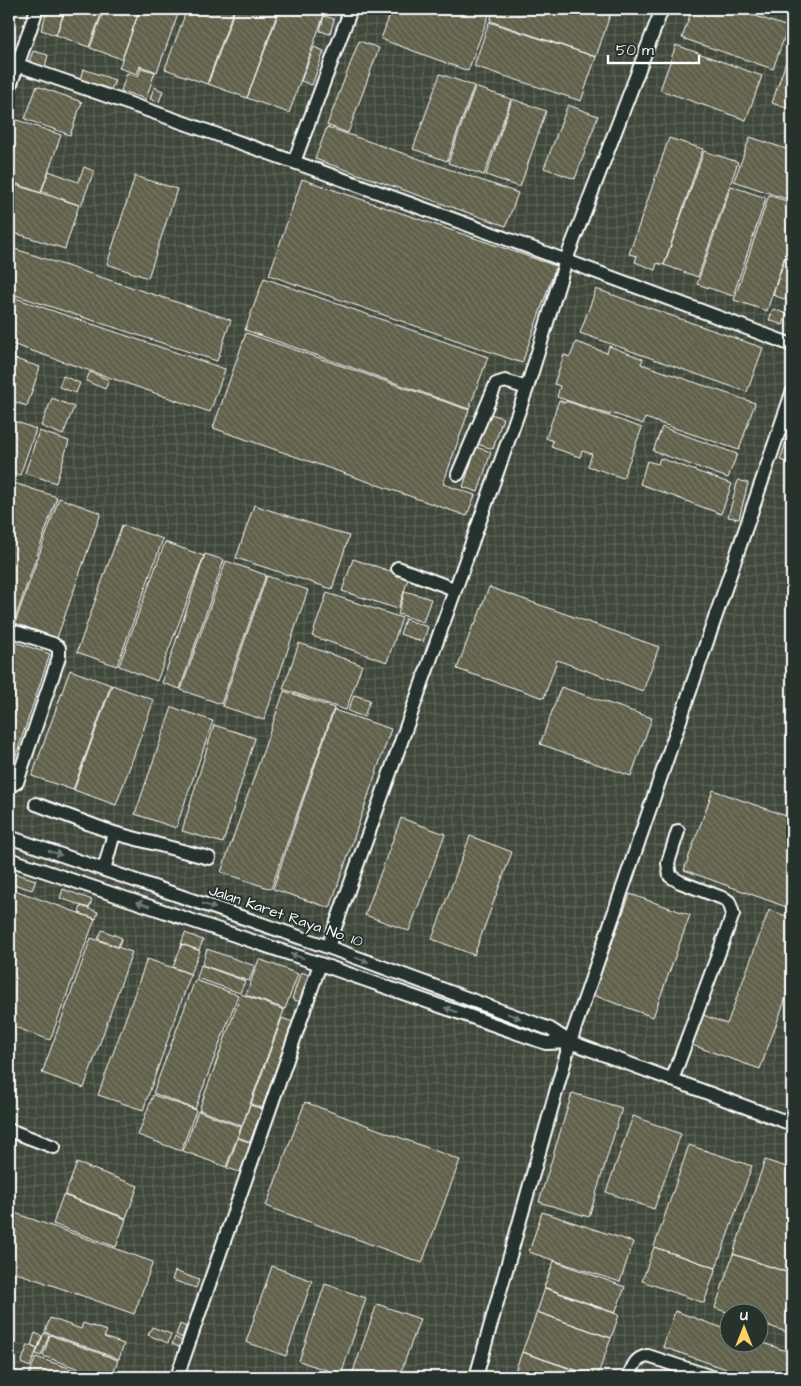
<svg xmlns="http://www.w3.org/2000/svg" width="801" height="1386" font-family="'Architects Daughter',sans-serif">
  <style>
    .industrial { fill: url(#industrial-grid); fill-rule: evenodd }
    .building { fill: url(#building-back-hatch); stroke: #fff }
    .lines { fill: none; stroke-linecap: round; stroke-linejoin: round }
    .minor-casing { stroke: #fff; stroke-width: 16 }
    .minor { stroke: #26332d; stroke-width: 12 }
    .oneway { fill: #727a76 }
    .labels { text-anchor: middle; dominant-baseline: central; stroke-width: 4; stroke-linejoin: round; paint-order: stroke }
    .street-label { font-size: 15px; fill: #fff; stroke: #26332d }
  </style>
  <defs>
    <pattern id="industrial-grid" width="8" height="8" patternUnits="userSpaceOnUse" patternTransform="scale(1.25)"><rect width="8" height="8" fill="#40473a"/><path d="M0 4h8M4 0v8" fill="none" stroke="#5d6358"/></pattern>
    <pattern id="building-back-hatch" width="6" height="6" patternUnits="userSpaceOnUse" patternTransform="scale(1.25)"><rect width="6" height="6" fill="#61604b"/><path d="M-1 5l2 2M0 0l6 6M5-1l2 2" fill="none" stroke="#797866"/></pattern>
  </defs>
  <rect width="100%" height="100%" fill="#323c33"/>
  <filter id="ink" filterUnits="userSpaceOnUse"><feTurbulence type="fractalNoise" baseFrequency=".02" numOctaves="2"/><feDisplacementMap in="SourceGraphic" scale="10" xChannelSelector="R" yChannelSelector="G"/><feConvolveMatrix kernelMatrix="1 2 1 2 8 2 1 2 1" color-interpolation-filters="sRGB"/></filter>
  <g filter="url(#ink)">
    <path class="industrial" d="M9,9H792V1377H9ZM728,1314H758V1344H728Z"/>
    <path class="building" d="M9,9H16L9,29Z
      M48,9H65L56,35L41,30Z
      M66,9H103L89,47L56,35Z
      M104,9H140L122,59L90,48Z
      M140,9H180L157,72L140,66L137,74L119,68Z
      M187,9H234L207,84L165,69Z
      M235,9H279L247,98L208,84Z
      M280,9H326L289,113L247,98Z
      M392,9H491L468,71L381,39Z
      M494,9H612L596,57L490,21Z
      M692,9H735L788,27L773,69L682,38Z
      M324,16L334,19L330,34L320,31Z
      M489,22L596,57L581,101L474,66Z
      M359,41L379,48L348,133L327,125Z
      M792,44V110L772,103Z
      M676,45L762,76L746,120L660,90Z
      M314,47L324,51L312,85L301,81Z
      M33,51L48,55L45,67L29,62Z
      M141,68L155,72L146,99L121,91L127,73L138,77Z
      M83,69L115,80L111,90L80,80Z
      M440,74L474,86L447,161L413,149Z
      M37,86L82,102L70,135L25,119Z
      M154,87L163,91L159,102L150,99Z
      M475,87L511,99L484,175L448,163Z
      M512,99L546,111L520,187L486,175Z
      M568,105L598,116L575,179L544,168Z
      M11,118L61,135L41,193L9,181L10,138H9V123Z
      M327,127L518,193L506,226L315,159Z
      M750,137L792,151V201L734,181Z
      M669,138L703,149L664,265L657,263L655,270L635,262L637,256L629,254Z
      M704,151L738,162L698,277L664,265Z
      M84,167L94,171L81,206L41,191L49,171L78,182Z
      M135,176L177,189L148,278L107,264Z
      M302,179L556,266L522,363L269,275Z
      M9,183L79,205L65,249L9,231Z
      M731,186L766,198L733,296L697,284Z
      M769,195L792,203V234L767,311L734,300Z
      M792,236V302L773,295Z
      M9,247L231,320L217,361L9,293Z
      M264,278L488,357L469,409L245,330Z
      M596,289L763,348L747,392L580,333Z
      M9,296L225,369L210,412L9,343Z
      M773,309L787,314L783,325L769,320Z
      M246,333L469,410L443,484L475,495L467,516L213,428Z
      M576,342L607,353L609,346L643,359L641,364L755,403L739,450L645,418L643,424L611,413L610,415L557,397L560,386L554,384L564,355L570,357Z
      M9,347L15,349L13,356L9,354Z
      M9,357L40,367L27,406L9,400Z
      M90,372L109,380L105,389L86,381Z
      M63,376L80,383L76,393L59,387Z
      M52,398L74,407L63,435L41,426Z
      M559,400L565,403L566,401L642,428L623,478L588,466L592,454L582,451L580,457L551,447L553,441L546,438Z
      M487,413L503,418L493,449L477,444Z
      M9,419L36,429L20,475L9,472Z
      M662,427L737,454L728,478L653,451Z
      M791,427H792V464L780,460Z
      M39,431L69,441L56,483L25,473Z
      M476,447L491,452L478,492L463,487Z
      M660,458L732,484L721,514L640,484L647,461L658,464Z
      M738,480L748,483L739,519L728,517Z
      M14,483L57,497L14,622L9,620V498Z
      M59,498L101,513L57,638L15,623Z
      M254,505L349,536L332,589L236,558Z
      M122,525L163,539L117,666L77,652Z
      M165,542L204,556L157,681L119,666Z
      M205,554L224,560L180,689L162,683Z
      M353,559L409,577L398,609L342,591Z
      M226,561L266,575L221,704L181,690Z
      M267,576L308,590L264,720L222,706Z
      M489,587L659,647L643,691L557,660L544,698L457,669L473,625H475Z
      M405,591L431,599L423,622L398,614Z
      M327,593L402,618L387,662L312,636Z
      M405,619L428,627L423,642L400,634Z
      M9,640L50,654L11,770L9,769Z
      M299,643L362,665L346,710L283,689Z
      M70,670L111,685L73,790L32,776Z
      M112,685L154,700L116,805L74,790Z
      M561,687L652,718L631,776L540,744Z
      M284,691L334,708L271,889L221,872Z
      M354,695L370,700L364,717L348,711Z
      M172,707L213,721L176,828L135,814Z
      M334,710L391,729L330,908L273,889Z
      M214,725L255,738L223,843L182,831Z
      M713,790L792,818V909L684,870Z
      M401,818L445,834L409,931L365,915Z
      M470,836L512,852L474,955L432,939Z
      M13,873L36,880L32,890L10,883Z
      M9,888L95,919L50,1040L9,1025Z
      M63,889L92,900L89,908L60,898Z
      M630,894L690,915L653,1017L593,995Z
      M81,906L98,912L96,919L79,913Z
      M769,910L792,918V981L760,1069L692,1045L703,1015L727,1024Z
      M102,930L122,938L118,947L98,939Z
      M185,933L203,940L199,950L181,944Z
      M91,938L132,952L84,1088L42,1073Z
      M182,944L200,951L190,974L173,967Z
      M207,949L255,966L249,981L202,965Z
      M147,959L191,974L143,1110L98,1095Z
      M259,959L298,974L285,1009L246,995Z
      M201,965L245,981L240,993L197,978Z
      M301,972L312,976L303,1003L292,999Z
      M195,980L238,995L195,1109L153,1093Z
      M241,994L284,1010L242,1126L199,1110Z
      M282,1018L293,1022L262,1108L251,1104Z
      M572,1093L622,1108L589,1217L539,1202Z
      M153,1095L196,1110L181,1151L138,1135Z
      M305,1102L460,1160L422,1263L266,1206Z
      M250,1105L262,1109L250,1142L238,1137Z
      M198,1111L241,1127L226,1167L183,1151Z
      M633,1116L681,1134L654,1209L606,1192Z
      M238,1138L251,1143L240,1172L227,1168Z
      M689,1145L752,1166L716,1268L654,1247Z
      M765,1160L792,1169V1274L733,1254Z
      M77,1163L138,1186L126,1218L65,1195Z
      M63,1195L126,1219L116,1247L53,1224Z
      M9,1211L153,1262L134,1314L9,1270Z
      M542,1212L633,1242L620,1282L529,1252Z
      M654,1247L716,1268L704,1303L642,1281Z
      M733,1254L792,1274V1334L758,1322V1314H732L715,1308Z
      M554,1261L625,1287L615,1313L544,1287Z
      M272,1266L312,1281L286,1356L246,1342Z
      M175,1271L199,1280L196,1288L172,1280Z
      M325,1284L366,1298L341,1375L299,1361Z
      M545,1288L619,1315L611,1338L537,1312Z
      M377,1304L420,1319L399,1377H351Z
      M675,1311L728,1330V1344H758V1341L792,1353V1377H749L663,1347Z
      M537,1312L611,1338L597,1377L522,1352Z
      M50,1318L81,1329L83,1323L107,1331L104,1337L124,1344L119,1359L45,1332Z
      M180,1324L186,1327L182,1338L176,1335Z
      M152,1327L171,1334L168,1343L148,1335Z
      M35,1333L42,1336L38,1348L31,1345Z
      M44,1333L49,1335L41,1356L36,1354Z
      M50,1335L118,1360L112,1377H102L43,1356Z
      M175,1337L182,1341L180,1347L172,1344Z
      M28,1345L37,1349L30,1367L21,1363Z
      M522,1352L594,1377H513Z
      M36,1357L96,1377H28Z"/>
    <g class="lines">
      <defs>
        <path id="minor" d="M9,62C271,152 532,247 792,345
          M9,89L37,9
          M294,162L351,9
          M458,474L496,384L505,381L527,388
          M398,568L454,589
          M9,630L53,644L59,648V657L17,782L9,787
          M36,804L114,833
          M9,837L328,947L550,1029L570,1042L792,1124
          M9,859L320,964L546,1043L570,1042
          M104,870L114,833L209,858
          M328,947L527,388L566,260L662,9
          M672,1080L733,914L729,902L725,899L680,882L670,876L668,863L678,831
          M9,1130L54,1147
          M177,1377L320,964
          M476,1377L570,1042L792,393
          M629,1377C633,1366 635,1358 648,1356L712,1377"/>
      </defs>
      <use href="#minor" class="minor-casing"/>
      <use href="#minor" class="minor"/>
    </g>
    <defs><path id="oneway-solid" d="M-6-.8H1V-3.2L6.5 0L1 3.2V.8H-6Z" transform="scale(1.25)"/></defs>
    <g class="oneway">
      <use href="#oneway-solid" transform="translate(55 853) rotate(19)"/>
      <use href="#oneway-solid" transform="translate(143 904) rotate(-161)"/>
      <use href="#oneway-solid" transform="translate(209 906) rotate(19)"/>
      <use href="#oneway-solid" transform="translate(297 956) rotate(-161)"/>
      <use href="#oneway-solid" transform="translate(362 960) rotate(20)"/>
      <use href="#oneway-solid" transform="translate(451 1010) rotate(-161)"/>
      <use href="#oneway-solid" transform="translate(514 1016) rotate(21)"/>
    </g>
  </g>
  <g class="labels">
    <g class="street-label">
      <text transform="translate(286 916) rotate(19)">Jalan Karet Raya No. 10</text>
    </g>
  </g>
  <rect width="801" height="1386" fill="none" stroke="#26332d" stroke-width="30"/>
  <rect x="15" y="15" width="771" height="1356" fill="none" stroke="#fff" stroke-width="2" filter="url(#ink)"/>
  <g transform="translate(744 1328)"><circle r="24" fill="#26332d" stroke="#7d8581"/>
  <path d="M0-4L9 19L0 12L-9 19Z" fill="#ffd166"/>
  <text y="-8" font-size="14" font-weight="bold" text-anchor="middle" fill="#ffffff">U</text>
  </g>
  <path d="M608 55v8h91v-8" fill="none" stroke="#ffffff" stroke-width="2.5"/>
  <text x="616" y="55" font-size="15" fill="#ffffff" stroke="#26332d" stroke-width="4" paint-order="stroke">50 m</text>
</svg>
